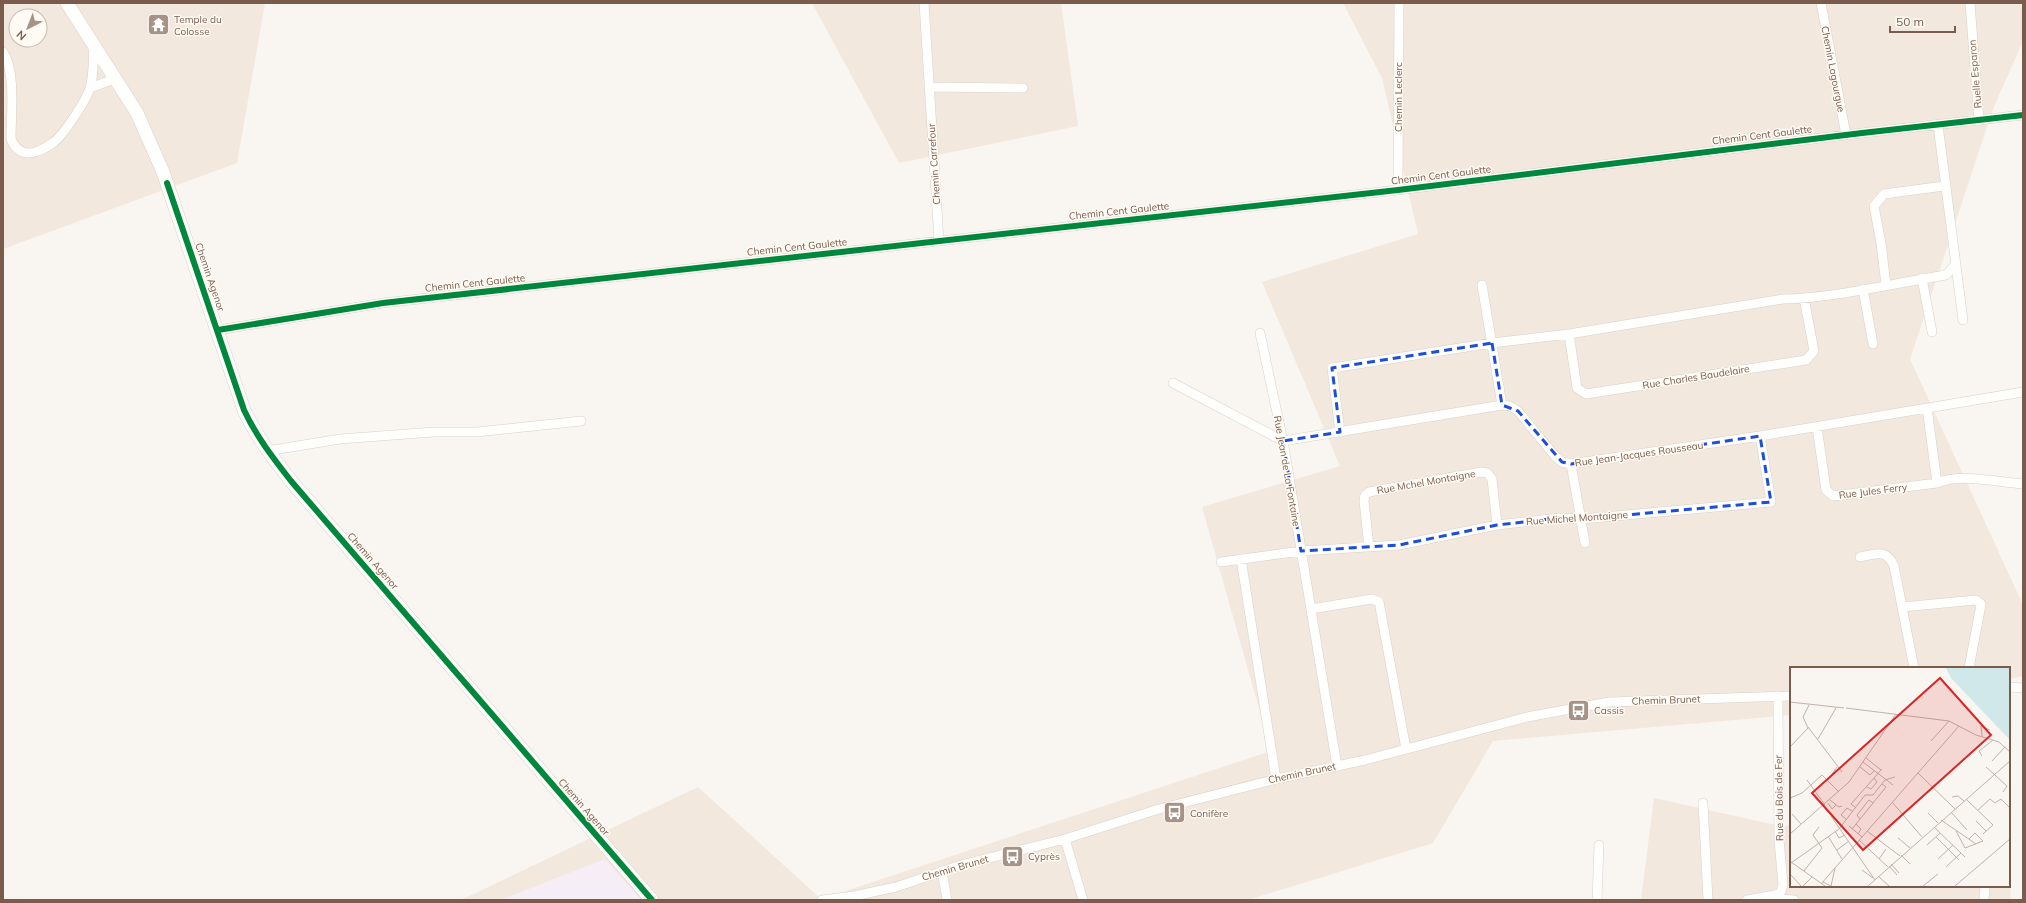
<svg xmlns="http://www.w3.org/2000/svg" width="2026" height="903" font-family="Mulish,sans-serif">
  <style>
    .residential { fill: #f2e8de; fill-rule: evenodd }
    .education { fill: #f6eef6 }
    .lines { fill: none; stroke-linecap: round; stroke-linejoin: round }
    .street-casing { stroke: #d7d1cb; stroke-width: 10 }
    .secondary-casing { stroke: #d9d2cb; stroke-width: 14 }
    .street { stroke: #fefefd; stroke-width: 9 }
    .secondary { stroke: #fefefd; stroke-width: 13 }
    .cycleway-casing { stroke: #fffaf3; stroke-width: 8 }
    .cycleway { stroke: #00873e; stroke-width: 6 }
    .marked { fill: none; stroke: #1d4ed8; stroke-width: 3; stroke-dasharray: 8 5; stroke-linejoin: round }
    .labels { text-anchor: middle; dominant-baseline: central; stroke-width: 3; stroke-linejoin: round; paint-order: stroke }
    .poi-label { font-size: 10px; fill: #7a5c4d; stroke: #fffaf3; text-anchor: start }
    .street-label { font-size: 10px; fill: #7a5c4d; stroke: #fffaf3 }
    .inset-road { fill: none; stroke: #c2b3aa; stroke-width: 1 }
    .view { fill: #d62828; fill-opacity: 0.15; stroke: #d62828; stroke-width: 2 }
    .inset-edge { fill: none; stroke: #7a5c4d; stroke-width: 2 }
  </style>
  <rect width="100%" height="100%" fill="#f9f5f0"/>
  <path class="residential" d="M3,3H265L237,163L3,249ZM16,16H40V40H16Z
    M812,3H1061L1078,126L899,163Z
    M1343,3H2023V41L1993,109L1910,359L2023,605V676L2009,679V668H1791V715L1493,741L1433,843L1248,900H461L698,787L821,899L1271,751L1202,507L1340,466L1262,282L1418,234L1382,78Z
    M1654,798L1784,827L1791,824V886H2009V872L2011,900H1641Z"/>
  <path class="education" d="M605,859L641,900H500Z"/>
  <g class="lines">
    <defs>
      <path id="street" d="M924,3L939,241
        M1821,3L1846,135
        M1970,3L1979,121
        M3,52C16,71 11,115 11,139C20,161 39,153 54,142C64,134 86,101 90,88C94,76 93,59 94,45
        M929,87L1023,88
        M90,88L114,79
        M1938,125L1963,320
        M1398,190L1399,3
        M1922,278L1932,332
        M1482,285L1502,405
        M1886,285L1881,243L1874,206L1884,194L1944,186
        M1863,289L1873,344
        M218,330L383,303L1398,190L1862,133L2023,115
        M1260,333L1283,441L1337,766
        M1569,334L1577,388L1586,394L1806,360L1814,351L1804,298
        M1173,383L1283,441L1502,405L1510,406L1518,411L1555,456L1562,462L1571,464L1760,436L2023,392
        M1817,427L1826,490L1833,496L1937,483L1927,408
        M1340,432L1332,368L1492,343L1569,334L1783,299C1836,298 1894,283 1946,275L1955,265
        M267,451L340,439L434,432H477L581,421
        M1571,464L1585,543
        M1937,483C1962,473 1996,482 2023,484
        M1369,547L1364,501L1365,495L1369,492L1481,472L1487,473L1492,479L1497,525
        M1860,557C1875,554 1886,548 1894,566L1914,668
        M1241,559L1276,779
        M1221,562L1301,551L1399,545L1497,525L1559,518L1581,519L1771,502L1760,436
        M1902,607L1976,600L1981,604L1980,610L1969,668
        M1311,609L1372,599L1379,602L1406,749
        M2009,687L2023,688
        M1778,696L1779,840L1783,885L1780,894V900
        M1703,803L1708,900
        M1065,839L1083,900
        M942,871L947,900
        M1780,899L1794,900
        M822,900L854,896L896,887L961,865L1065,839L1159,809L1276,779L1365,760L1527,717L1609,702L1791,696
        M1597,900L1599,845
        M1747,900L1780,894
        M1984,900L1985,886"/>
      <path id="secondary" d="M67,3L137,113L163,172L244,410C256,436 273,458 291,481L652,900"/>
    </defs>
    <use href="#street" class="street-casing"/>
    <use href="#secondary" class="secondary-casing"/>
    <use href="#street" class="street"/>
    <use href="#secondary" class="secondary"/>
    <defs>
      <path id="cycleway" d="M167,183L244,410C256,436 273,458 291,481L652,900
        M218,330L383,303L1398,190L1862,133L2023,115"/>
    </defs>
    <use href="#cycleway" class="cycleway-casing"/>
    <use href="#cycleway" class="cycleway"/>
  </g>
  <path class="marked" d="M1492,343L1502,405L1518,411L1562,462L1571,464L1760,436L1771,502L1581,519L1559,518L1497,525L1399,545L1301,551L1283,441L1340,432L1332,368Z"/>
  <defs>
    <symbol id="temple-square" viewBox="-11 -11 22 22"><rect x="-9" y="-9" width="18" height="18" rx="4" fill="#a69286" stroke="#fffaf3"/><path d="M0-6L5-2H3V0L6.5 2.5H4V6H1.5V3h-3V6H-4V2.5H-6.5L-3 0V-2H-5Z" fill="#fff"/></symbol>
    <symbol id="bus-square" viewBox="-11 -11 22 22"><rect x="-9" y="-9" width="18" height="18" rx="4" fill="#a69286" stroke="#fffaf3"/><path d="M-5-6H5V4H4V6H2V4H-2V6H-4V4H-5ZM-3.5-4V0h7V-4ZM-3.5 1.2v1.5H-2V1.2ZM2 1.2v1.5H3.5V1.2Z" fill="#fff"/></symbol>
  </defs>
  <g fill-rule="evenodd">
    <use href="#temple-square" x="146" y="12" width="25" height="25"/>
    <use href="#bus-square" x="1566" y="698" width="25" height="25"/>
    <use href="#bus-square" x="1162" y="800" width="25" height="25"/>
    <use href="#bus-square" x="1000" y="844" width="25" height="25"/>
  </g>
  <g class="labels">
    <g class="poi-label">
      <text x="174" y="19">Temple du<tspan x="174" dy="12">Colosse</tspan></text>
      <text x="1594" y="710">Cassis</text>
      <text x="1190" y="813">Conifère</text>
      <text x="1028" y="856">Cyprès</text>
    </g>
    <g class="street-label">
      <text transform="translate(1833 69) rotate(79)">Chemin Lagourgue</text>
      <text transform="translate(1975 74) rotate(-95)">Ruelle Esparon</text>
      <text transform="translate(1398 97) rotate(-90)">Chemin Leclerc</text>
      <text transform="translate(1762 135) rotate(-7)">Chemin Cent Gaulette</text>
      <text transform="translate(934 164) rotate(-94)">Chemin Carrefour</text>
      <text transform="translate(1441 175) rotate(-7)">Chemin Cent Gaulette</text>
      <text transform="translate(1119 211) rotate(-6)">Chemin Cent Gaulette</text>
      <text transform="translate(797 247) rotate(-6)">Chemin Cent Gaulette</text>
      <text transform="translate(210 277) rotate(71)">Chemin Agenor</text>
      <text transform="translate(475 283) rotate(-6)">Chemin Cent Gaulette</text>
      <text transform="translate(1696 377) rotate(-9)">Rue Charles Baudelaire</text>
      <text transform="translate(1639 454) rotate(-8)">Rue Jean-Jacques Rousseau</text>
      <text transform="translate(1287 471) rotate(80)">Rue Jean de La Fontaine</text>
      <text transform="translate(1426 482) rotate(-10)">Rue Mchel Montaigne</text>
      <text transform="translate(1873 491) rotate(-7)">Rue Jules Ferry</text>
      <text transform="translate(1577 518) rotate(-4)">Rue Michel Montaigne</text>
      <text transform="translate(373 561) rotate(49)">Chemin Agenor</text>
      <text transform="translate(1666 700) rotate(-2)">Chemin Brunet</text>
      <text transform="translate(1302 773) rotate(-12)">Chemin Brunet</text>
      <text transform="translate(1779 798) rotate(-91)">Rue du Bois de Fer</text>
      <text transform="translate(584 807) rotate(49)">Chemin Agenor</text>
      <text transform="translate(955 868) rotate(-16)">Chemin Brunet</text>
    </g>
  </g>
  <g transform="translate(1790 667)">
    <rect width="220" height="220" fill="#f9f5f0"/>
    <path d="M156,1H220V73L161,11Z" fill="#d0e8ea"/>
    <path class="inset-road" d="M0,35L54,41M56,41L159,54L186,68L209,75L220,85M18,60L52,105M192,69L191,59L200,63M28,72L46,41M141,74L159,54M0,80L18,61L13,50L19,38M192,89L189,84L203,73M76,91L91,103M202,94L215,80M73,95L103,118M70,100L80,108L84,104M196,100L217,119L213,125M128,106L165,142M17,113L35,138M38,113L47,100M77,120L81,122L87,115L84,111M162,130L168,129L174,134M0,131L12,126L32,108L49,125M176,132L203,158L193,167M40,133L49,140L52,139M102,135L132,170M38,136L42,142L46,138M65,140L61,137L92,102M188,143L200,132L205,136L211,132L220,141M161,145L177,163M138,146L148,156M2,147L11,157M41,149L85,213M56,152L51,148L57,141L62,144M70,152L67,148L79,133L83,136M151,153L186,177M186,154L196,164M66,157L71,162L68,167M59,159L72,170M144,160L175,190M62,162L96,120L92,117M45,164L49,171L55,168M77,164L110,189M166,164L175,181L193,174L185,166L179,172M0,167L59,115L106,47M38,169L52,192M146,170L169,193M108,171L120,181M69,173L98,200M137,178L150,166M47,183L59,174M111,188L120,197M89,192L96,182M148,192L163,178M1,195L35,219M1,196L49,162L75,128H83L95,113L105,110M101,197L109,206M99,199L107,208M156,200L171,186M72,203L83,211M14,204L32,181L23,168L29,160M0,207L11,219M88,209L99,219M33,215L41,219L45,201M31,217L169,59M13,219L22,210M78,219L220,94M133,219L148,207M165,219L220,172"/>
    <path class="view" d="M150,11L201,68L73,183L22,126Z"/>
    <rect width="220" height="220" class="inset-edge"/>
  </g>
  <rect width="2026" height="903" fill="none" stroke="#7a5c4d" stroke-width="8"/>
  <g transform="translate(28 28) rotate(222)"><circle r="19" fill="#fffaf3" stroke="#cabbb1"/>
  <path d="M0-3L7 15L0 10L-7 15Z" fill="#a69286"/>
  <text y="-6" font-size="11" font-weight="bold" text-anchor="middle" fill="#7a5c4d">N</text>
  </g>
  <path d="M1890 26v6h65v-6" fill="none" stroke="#7a5c4d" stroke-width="2"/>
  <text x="1896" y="26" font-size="12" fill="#7a5c4d" stroke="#fffaf3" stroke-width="3" paint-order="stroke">50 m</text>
</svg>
